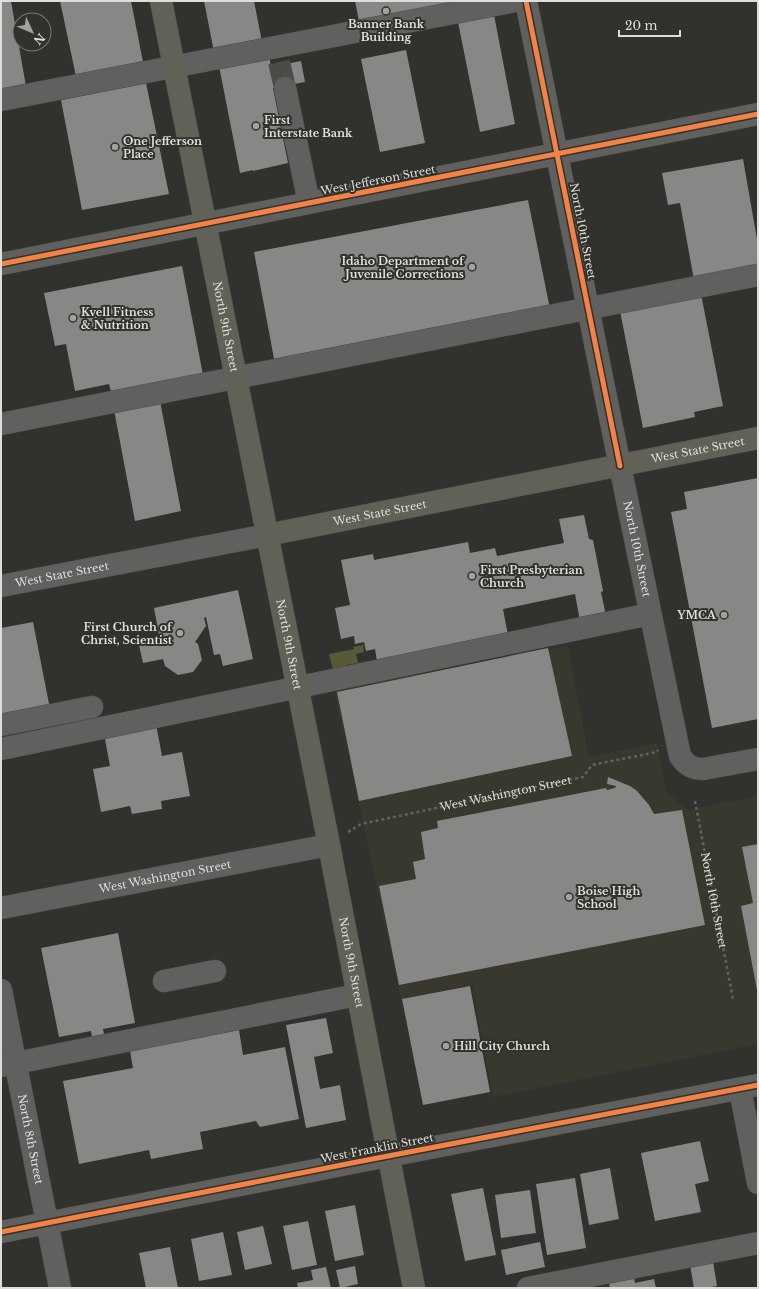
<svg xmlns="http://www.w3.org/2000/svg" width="759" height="1289" font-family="'Libre Baskerville',serif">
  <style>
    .built { fill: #38382e }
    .green { fill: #585939 }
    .building { fill: #878785 }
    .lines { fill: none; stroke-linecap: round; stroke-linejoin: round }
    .minor-tunnel { stroke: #4b4b48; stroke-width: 22; stroke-dasharray: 22 11; stroke-linecap: butt }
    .minor-casing { stroke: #4d4d4a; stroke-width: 23 }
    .major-casing { stroke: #4d4d4a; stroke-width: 23 }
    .path { stroke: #626260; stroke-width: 2.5; stroke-dasharray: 3 3; stroke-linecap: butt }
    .minor { stroke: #60605f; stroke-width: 22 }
    .major { stroke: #616158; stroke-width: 22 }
    .cycleway-casing { stroke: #32322d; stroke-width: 8 }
    .cycleway { stroke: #f48246; stroke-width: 5 }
    .poi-dot { fill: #a1a19e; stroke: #32322d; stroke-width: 1.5 }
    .labels { text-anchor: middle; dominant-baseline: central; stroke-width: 4; stroke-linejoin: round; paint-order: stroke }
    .poi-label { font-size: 11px; font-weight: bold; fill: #dededb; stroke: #32322d; text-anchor: start }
    .street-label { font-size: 11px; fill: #dededb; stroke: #32322d }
  </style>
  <rect width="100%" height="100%" fill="#31312e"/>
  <path class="built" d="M568,646L589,757L657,743L666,792L688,810L758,796V1044L493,1097L472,985L401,999L334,689Z"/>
  <path class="green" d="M363,645L364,652L356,654L358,663L346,665V667L333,670L329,654L354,649L353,647Z"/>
  <path class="building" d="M1,1H11L27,92L1,96Z
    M60,1H131L144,67L77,81Z
    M204,1H254L262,42L214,52Z
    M355,1H467L359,21Z
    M494,15L515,124L480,132L458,22Z
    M406,50L425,143L380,152L361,59Z
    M269,55L271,67L301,61L305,82L273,88L288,163L253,171V170L240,173L219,66Z
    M146,83L169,194L82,210L61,100Z
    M743,159L758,245V269L694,280L680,203L668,205L662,173Z
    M528,200L550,309L275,364L254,252Z
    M182,266L203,375L111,392L109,384L75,391L66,344L55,346L44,293Z
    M701,294L723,406L694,412L695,417L643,428L620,311Z
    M160,401L181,511L135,521L114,410Z
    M758,478V719L712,728L671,512L687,509L684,492Z
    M584,515L589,539L593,540L603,591L601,592L606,616L580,621L575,594L503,609L508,635L377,661L375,649L366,651L364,642L355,644L354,636L341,639L335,608L350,605L341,560L373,554L374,560L468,542L470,553L495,548L497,556L564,543L559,519Z
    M238,590L253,659L223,666L220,654L214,655L206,617L204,618L206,626L195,642L198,644L202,660L193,672L178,675L165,666L163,659L143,663L139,645L160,640L154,608Z
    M33,622L50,709L1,718V628Z
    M548,648L572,756L359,801L337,692Z
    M156,724L162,756L182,752L190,796L161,801L162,809L132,814L130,806L101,812L93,769L110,766L104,734Z
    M608,777L630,786L637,791L649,805L654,814L682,810L705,925L399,985L379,886L416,879L413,862L425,859L421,832L438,828L437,821L606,788L607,790L615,788L616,786L607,784Z
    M758,844V990H757L741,906L753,903L742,847Z
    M118,933L135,1023L103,1029L105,1040L93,1042L91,1031L59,1037L41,948Z
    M470,986L490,1092L423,1105L402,999Z
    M326,1018L333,1053L314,1057L320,1089L340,1085L346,1120L306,1128L286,1025Z
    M239,1030L243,1055L285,1047L299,1119L260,1127L256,1121L200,1132L203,1149L151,1159L149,1150L79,1164L63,1081L133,1068L130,1051Z
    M700,1141L709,1181L695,1184L701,1212L655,1221L641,1153Z
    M610,1168L619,1219L589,1225L580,1174Z
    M575,1178L586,1248L547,1255L536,1184Z
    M483,1188L496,1255L465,1261L451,1194Z
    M530,1190L536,1233L501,1238L495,1195Z
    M355,1205L364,1255L335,1261L325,1211Z
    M308,1221L317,1265L292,1270L283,1226Z
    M263,1226L272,1264L245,1270L237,1232Z
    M223,1232L232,1275L199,1281L191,1239Z
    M540,1242L545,1267L506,1275L501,1250Z
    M170,1247L178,1288H146L139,1253Z
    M713,1261L717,1286L706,1288H694L690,1265Z
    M355,1266L358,1284L340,1288L336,1270Z
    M326,1267L331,1288H298L297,1283L313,1280L311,1270Z
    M633,1274L635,1283L654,1279L656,1288H610L608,1279Z"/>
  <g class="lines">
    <path class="minor-tunnel" d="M279,62L285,88"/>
    <defs>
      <g id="minor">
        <path id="s3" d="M526,1L613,432L680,756C686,765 692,769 703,769L758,759"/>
        <path d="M285,88L309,203"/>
        <path d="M1,100L515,1"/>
        <path d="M1,264L758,114"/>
        <path d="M1,424L758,275"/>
        <path id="s4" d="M1,586L267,535"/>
        <path d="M1,725L92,707"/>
        <path d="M1,749L650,614"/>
        <path id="s5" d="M1,908L329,845"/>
        <path d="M164,981L215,971"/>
        <path id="s6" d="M1,990L60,1288"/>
        <path d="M1,1066L357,995"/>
        <path d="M740,1089L758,1183"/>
        <path d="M1,1232L362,1161L758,1085"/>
        <path d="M528,1288L758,1243"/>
      </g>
      <g id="major">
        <path id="s7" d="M161,1L329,845L414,1288"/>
        <path id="s8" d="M267,535L758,438"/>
      </g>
    </defs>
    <use href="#minor" class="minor-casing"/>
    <use href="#major" class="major-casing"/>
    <g class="path">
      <path id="s1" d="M695,801L733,999"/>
      <path id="s2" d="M348,832L361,824L583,777L592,765L657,752L658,750"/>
    </g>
    <use href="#minor" class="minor"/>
    <use href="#major" class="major"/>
    <defs>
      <path id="cycleway" d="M526,1L620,466
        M1,264L758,114
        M1,1232L362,1161L758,1085"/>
    </defs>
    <use href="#cycleway" class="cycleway-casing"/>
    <use href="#cycleway" class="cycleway"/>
  </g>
  <g class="poi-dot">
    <circle cx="386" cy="11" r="4"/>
    <circle cx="256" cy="126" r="4"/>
    <circle cx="115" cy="147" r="4"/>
    <circle cx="472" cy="267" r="4"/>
    <circle cx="73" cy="318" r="4"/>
    <circle cx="472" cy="576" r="4"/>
    <circle cx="724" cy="615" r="4"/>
    <circle cx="180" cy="633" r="4"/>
    <circle cx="569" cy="897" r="4"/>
    <circle cx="446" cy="1046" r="4"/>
  </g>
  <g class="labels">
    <g class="poi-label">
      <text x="386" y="24" text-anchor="middle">Banner Bank<tspan x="386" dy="13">Building</tspan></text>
      <text x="264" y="120">First<tspan x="264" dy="13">Interstate Bank</tspan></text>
      <text x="123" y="141">One Jefferson<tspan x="123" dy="13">Place</tspan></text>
      <text x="464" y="261" text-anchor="end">Idaho Department of<tspan x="464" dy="13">Juvenile Corrections</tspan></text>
      <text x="81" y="312">Kvell Fitness<tspan x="81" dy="13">&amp; Nutrition</tspan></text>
      <text x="480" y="570">First Presbyterian<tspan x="480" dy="13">Church</tspan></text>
      <text x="716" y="615" text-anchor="end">YMCA</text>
      <text x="172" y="627" text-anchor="end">First Church of<tspan x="172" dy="13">Christ, Scientist</tspan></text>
      <text x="577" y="891">Boise High<tspan x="577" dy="13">School</tspan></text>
      <text x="454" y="1046">Hill City Church</text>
    </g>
    <g class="street-label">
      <text transform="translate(378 180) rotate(-11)">West Jefferson Street</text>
      <text transform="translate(583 231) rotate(79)">North 10th Street</text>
      <text stroke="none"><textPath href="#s7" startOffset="332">North 9th Street</textPath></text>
      <text stroke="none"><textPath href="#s8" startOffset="439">West State Street</textPath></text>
      <text stroke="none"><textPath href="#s8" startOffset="115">West State Street</textPath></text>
      <text stroke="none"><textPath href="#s3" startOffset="559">North 10th Street</textPath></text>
      <text stroke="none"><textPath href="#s4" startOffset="62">West State Street</textPath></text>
      <text stroke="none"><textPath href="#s7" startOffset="656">North 9th Street</textPath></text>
      <text stroke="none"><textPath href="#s2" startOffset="163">West Washington Street</textPath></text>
      <text stroke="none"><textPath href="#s5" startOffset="167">West Washington Street</textPath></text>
      <text stroke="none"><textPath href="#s1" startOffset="101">North 10th Street</textPath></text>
      <text stroke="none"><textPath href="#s7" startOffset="980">North 9th Street</textPath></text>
      <text stroke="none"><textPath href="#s6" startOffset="152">North 8th Street</textPath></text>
      <text transform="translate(377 1148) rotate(-11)">West Franklin Street</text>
    </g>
  </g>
  <rect width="759" height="1289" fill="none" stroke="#dededb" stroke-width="4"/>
  <g transform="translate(32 32) rotate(134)"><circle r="19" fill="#32322d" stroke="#777773"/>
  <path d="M0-3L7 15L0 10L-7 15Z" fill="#a1a19e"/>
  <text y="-6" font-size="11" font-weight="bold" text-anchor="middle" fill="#dededb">N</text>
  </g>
  <path d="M619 30v6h61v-6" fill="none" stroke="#dededb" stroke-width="2"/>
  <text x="625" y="30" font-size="12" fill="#dededb" stroke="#32322d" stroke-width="3" paint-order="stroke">20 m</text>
</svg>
